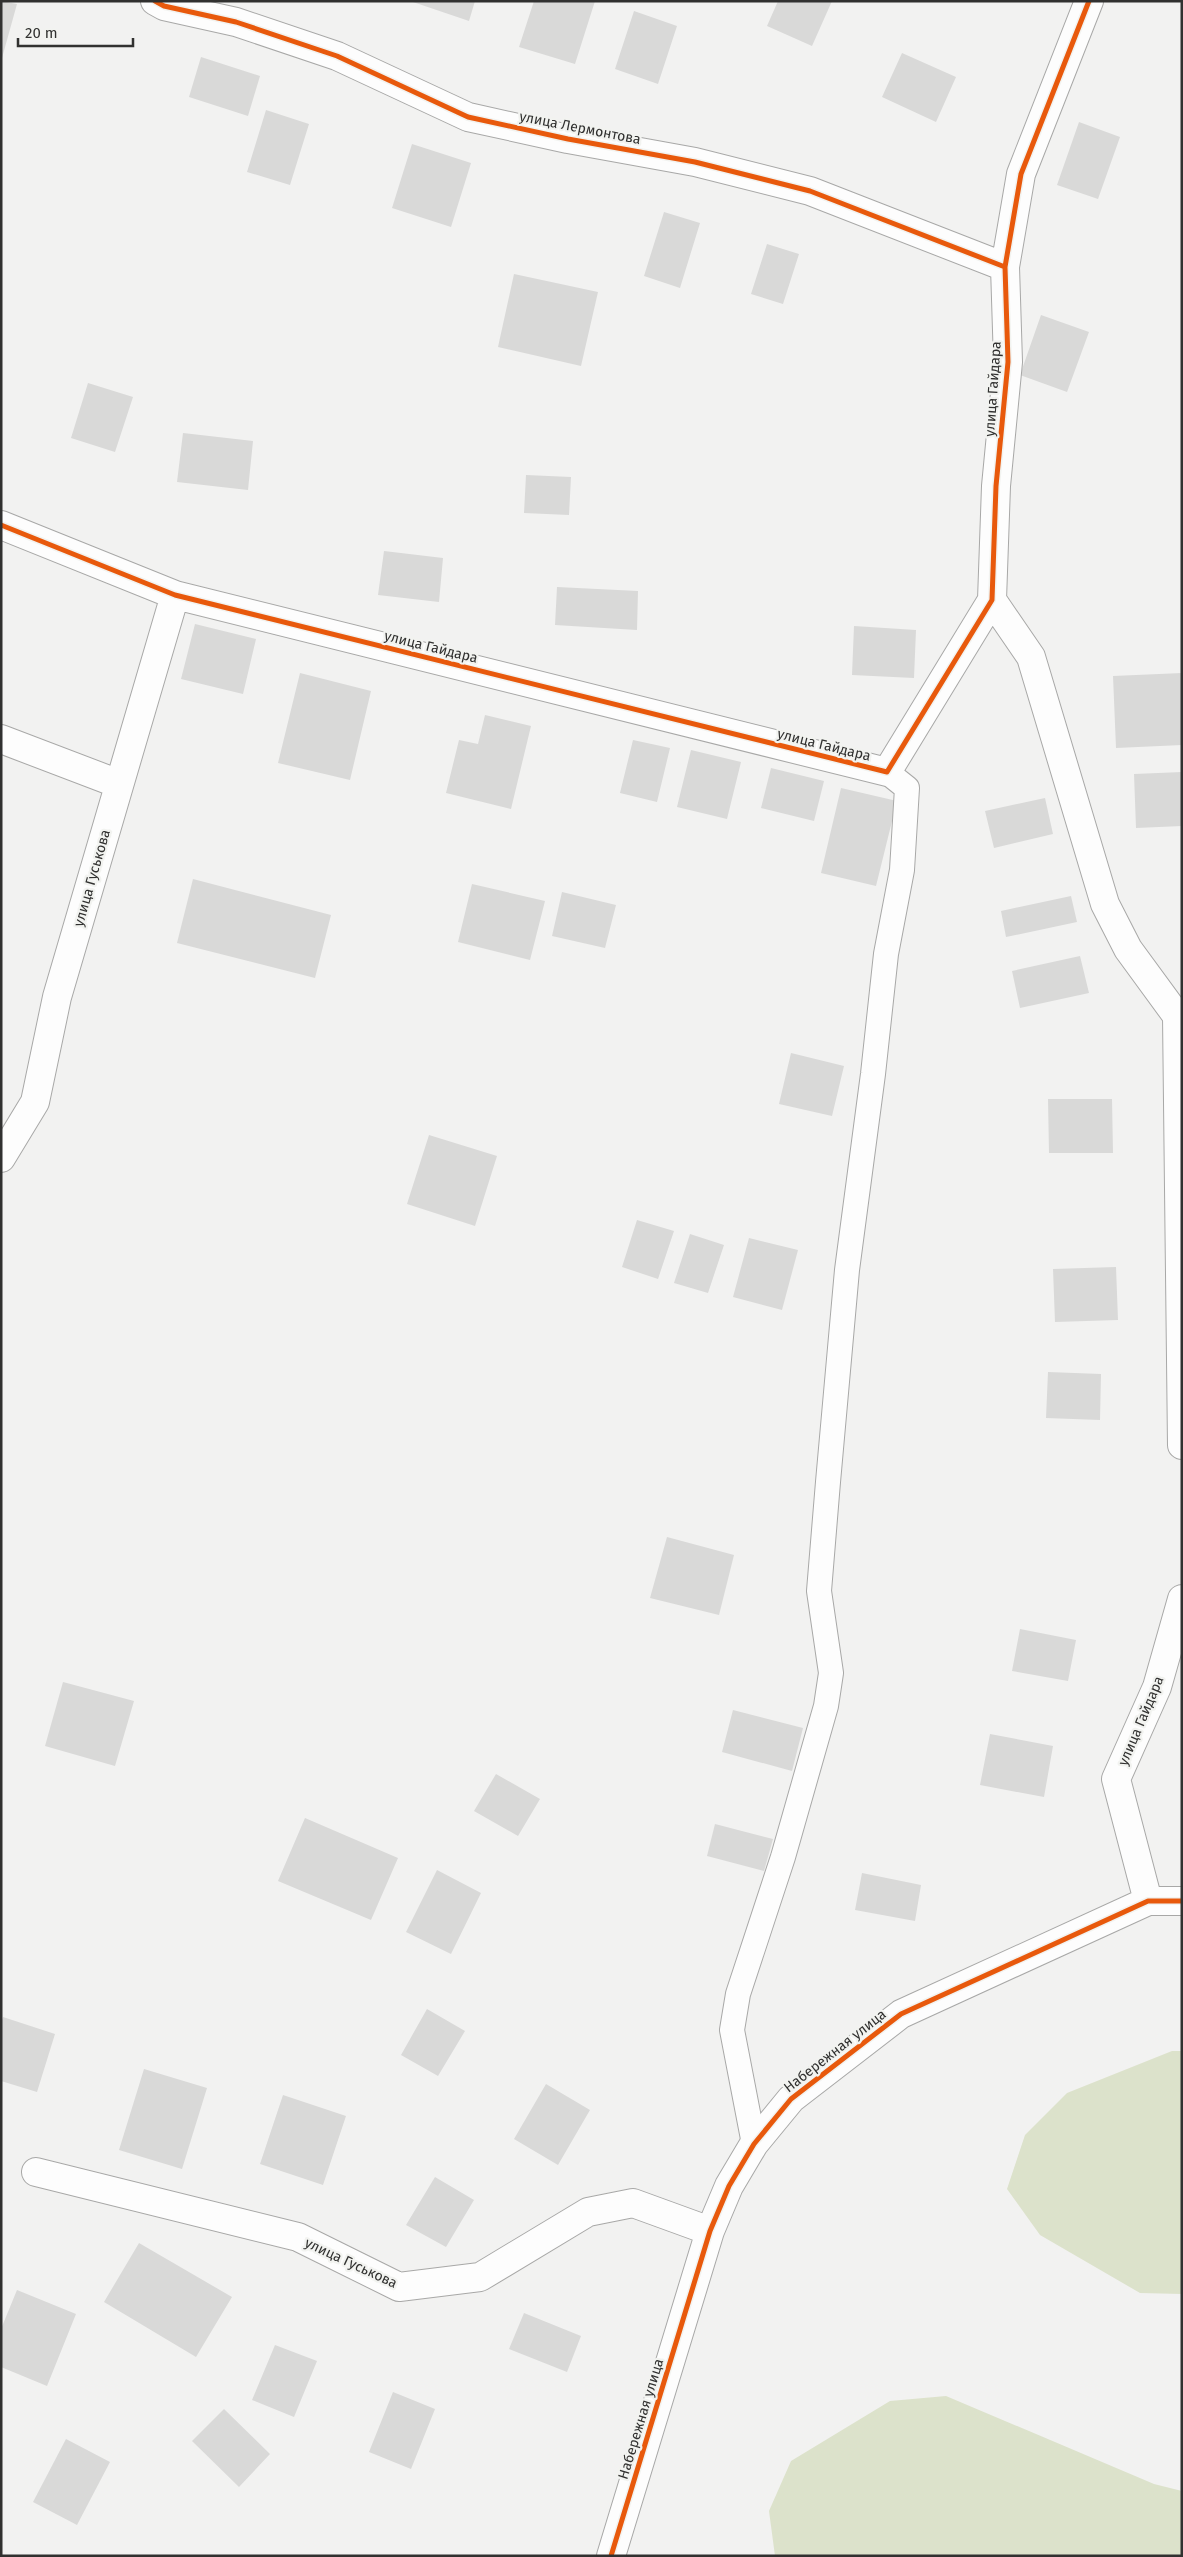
<svg xmlns="http://www.w3.org/2000/svg" width="1183" height="2557" font-family="'Fira Sans',sans-serif">
  <style>
    .green { fill: #dce2cb }
    .building { fill: #d9d9d8 }
    .lines { fill: none; stroke-linecap: round; stroke-linejoin: round }
    .service-casing { stroke: #a8a8a7; stroke-width: 26 }
    .minor-casing { stroke: #a8a8a7; stroke-width: 30 }
    .service { stroke: #fdfdfd; stroke-width: 24 }
    .minor { stroke: #fdfdfd; stroke-width: 28 }
    .cycleway-casing { stroke: #f2f3f0; stroke-width: 8 }
    .cycleway { stroke: #e8590c; stroke-width: 5 }
    .labels { text-anchor: middle; dominant-baseline: central; stroke-width: 4.5; stroke-linejoin: round; paint-order: stroke }
    .street-label { font-size: 14px; fill: #313130; stroke: #f2f3f0 }
  </style>
  <rect width="100%" height="100%" fill="#f2f2f1"/>
  <path class="green" d="M1172,2051H1182V2294L1140,2293L1040,2235L1007,2189L1025,2135L1067,2093Z
    M946,2396L1154,2484L1182,2491V2556H775L769,2511L791,2461L890,2401Z"/>
  <path class="building" d="M1,1L17,4L2,58H1Z
    M410,1H475L469,21Z
    M534,1H595L575,64L519,47Z
    M778,1H832L812,46L767,26Z
    M634,11L677,26L658,84L615,69Z
    M902,53L956,77L936,122L882,97Z
    M201,57L260,76L248,116L189,97Z
    M266,110L309,124L290,185L247,172Z
    M1079,122L1120,137L1098,199L1057,185Z
    M412,144L471,163L451,227L392,208Z
    M664,212L700,223L680,288L644,276Z
    M767,244L799,254L783,304L751,294Z
    M514,274L598,292L581,366L498,347Z
    M1041,315L1089,332L1067,392L1020,375Z
    M88,383L133,397L115,452L71,438Z
    M183,433L253,441L248,490L177,482Z
    M526,475L571,477L569,515L524,513Z
    M384,551L443,558L439,602L378,595Z
    M557,587L638,591L637,630L555,625Z
    M195,624L256,639L243,694L181,679Z
    M854,626L916,630L914,678L852,675Z
    M300,673L371,691L350,780L278,763Z
    M1182,673V745L1116,748L1113,676Z
    M485,715L531,726L511,809L446,793L459,740L478,744Z
    M633,740L670,748L657,802L620,793Z
    M691,750L741,762L727,819L677,807Z
    M771,768L824,781L814,821L761,808Z
    M1182,772V826L1136,828L1134,774Z
    M841,788L897,801L876,886L821,873Z
    M1045,798L1053,834L994,848L985,811Z
    M193,879L331,915L315,978L177,943Z
    M472,884L545,901L530,960L458,942Z
    M562,892L616,905L605,948L552,936Z
    M1071,896L1077,922L1006,937L1001,911Z
    M1080,956L1089,993L1020,1008L1012,971Z
    M791,1053L844,1066L832,1116L779,1104Z
    M1048,1099H1112L1113,1153H1049Z
    M429,1135L497,1156L475,1226L407,1204Z
    M637,1220L674,1231L658,1279L622,1267Z
    M690,1234L724,1245L708,1293L674,1283Z
    M749,1238L798,1250L782,1310L733,1297Z
    M1116,1267L1118,1320L1055,1322L1053,1269Z
    M1048,1372L1101,1374L1100,1420L1046,1418Z
    M667,1537L734,1555L719,1615L650,1598Z
    M1020,1629L1076,1640L1068,1681L1012,1671Z
    M63,1682L134,1701L115,1766L45,1746Z
    M733,1710L803,1728L792,1771L722,1752Z
    M990,1734L1053,1746L1044,1797L980,1785Z
    M496,1774L540,1799L518,1836L474,1811Z
    M305,1818L398,1858L371,1920L278,1881Z
    M715,1824L773,1839L764,1871L707,1856Z
    M437,1870L481,1893L451,1954L406,1932Z
    M862,1873L921,1885L915,1921L855,1910Z
    M427,2009L465,2031L438,2076L401,2055Z
    M3,2017L55,2034L37,2092L1,2081V2023Z
    M144,2069L207,2088L182,2169L119,2150Z
    M546,2084L590,2110L558,2165L514,2139Z
    M283,2095L346,2116L323,2185L260,2164Z
    M435,2177L474,2200L446,2247L406,2225Z
    M139,2243L232,2297L196,2357L104,2302Z
    M17,2290L76,2314L47,2386L1,2367V2329Z
    M524,2313L581,2336L567,2372L509,2349Z
    M275,2345L317,2361L294,2417L252,2400Z
    M393,2392L435,2409L411,2469L369,2452Z
    M224,2409L270,2454L239,2487L192,2441Z
    M66,2439L110,2462L77,2525L33,2502Z"/>
  <g class="lines">
    <defs>
      <path id="service" d="M754,2144L732,2030L738,1994L783,1857L826,1706L831,1673L819,1591L828,1482L847,1270L873,1074L886,954L902,870L907,788L887,772"/>
      <path id="minor" d="M155,1L164,6L236,22L337,56L468,117L568,139L695,162L810,191L1005,267
        M1,525L175,595L887,772L992,600L996,486L1008,362L1005,267L1021,174L1089,1
        M992,600L1031,657L1105,904L1128,949L1177,1016
        M1,739L119,784
        M1182,1014L1177,1016L1182,1445
        M1,1158L35,1102L57,997L175,595
        M1148,1901L1116,1779L1157,1687L1182,1599
        M36,2172L298,2237L399,2287L480,2277L588,2212L633,2203L710,2231
        M611,2556L710,2231L729,2186L754,2144L791,2099L901,2014L1148,1901H1182"/>
    </defs>
    <use href="#service" class="service-casing"/>
    <use href="#minor" class="minor-casing"/>
    <use href="#service" class="service"/>
    <use href="#minor" class="minor"/>
    <defs>
      <path id="cycleway" d="M155,1L164,6L236,22L337,56L468,117L568,139L695,162L810,191L1005,267
        M1,525L175,595L887,772L992,600L996,486L1008,362L1005,267L1021,174L1089,1
        M611,2556L710,2231L729,2186L754,2144L791,2099L901,2014L1148,1901H1182"/>
    </defs>
    <use href="#cycleway" class="cycleway-casing"/>
    <use href="#cycleway" class="cycleway"/>
  </g>
  <g class="labels">
    <g class="street-label">
      <text transform="translate(580 128) rotate(11)">улица Лермонтова</text>
      <text transform="translate(993 389) rotate(-86)">улица Гайдара</text>
      <text transform="translate(431 647) rotate(14)">улица Гайдара</text>
      <text transform="translate(824 745) rotate(14)">улица Гайдара</text>
      <text transform="translate(92 878) rotate(-74)">улица Гуськова</text>
      <text transform="translate(1141 1721) rotate(-67)">улица Гайдара</text>
      <text transform="translate(835 2051) rotate(-38)">Набережная улица</text>
      <text transform="translate(351 2263) rotate(25)">улица Гуськова</text>
      <text transform="translate(641 2419) rotate(-73)">Набережная улица</text>
    </g>
  </g>
  <rect width="1183" height="2557" fill="none" stroke="#313130" stroke-width="5"/>
  <path d="M18 38v8h115v-8" fill="none" stroke="#313130" stroke-width="2.5"/>
  <text x="25" y="38" font-size="15" fill="#313130" stroke="#f2f3f0" stroke-width="4" paint-order="stroke">20 m</text>
</svg>
